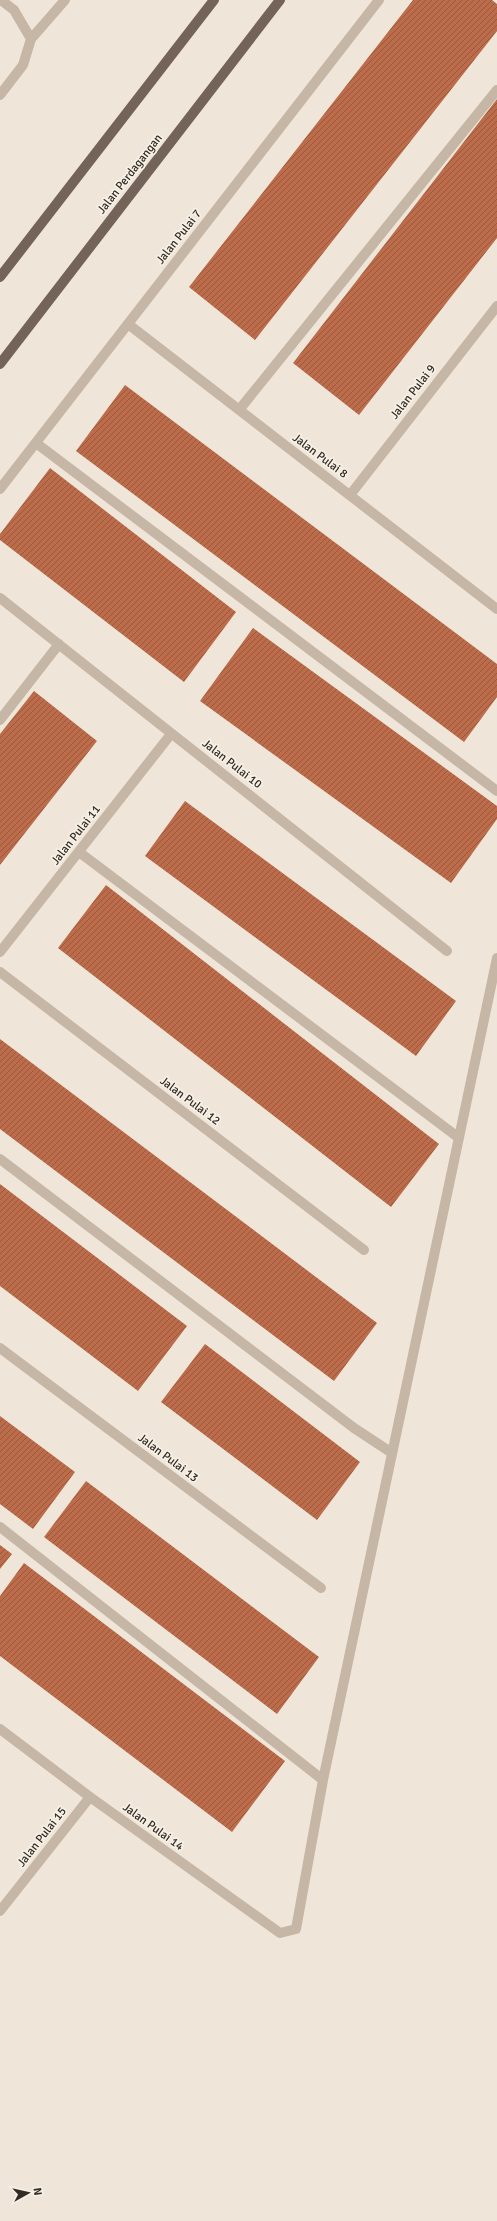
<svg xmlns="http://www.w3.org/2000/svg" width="497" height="2221" font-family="Signika,sans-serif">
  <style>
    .building { fill: url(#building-hatch) }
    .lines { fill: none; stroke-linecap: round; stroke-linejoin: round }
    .minor { stroke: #c6b6a6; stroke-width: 10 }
    .major { stroke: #736359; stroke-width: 10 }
    .labels { text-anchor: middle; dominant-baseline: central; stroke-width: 3.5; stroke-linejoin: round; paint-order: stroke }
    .street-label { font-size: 12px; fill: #332b26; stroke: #f7f0e5 }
  </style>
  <defs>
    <pattern id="building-hatch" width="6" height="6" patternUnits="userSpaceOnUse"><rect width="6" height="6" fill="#bc6c4a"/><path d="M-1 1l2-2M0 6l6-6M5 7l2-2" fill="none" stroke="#99593d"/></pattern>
  </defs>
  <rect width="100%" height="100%" fill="#efe6d9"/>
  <path class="building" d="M413,0H492L497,4V31L255,340L189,287Z
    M497,99V238L359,415L293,363Z
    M125,385L497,664V697L464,742L76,451Z
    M50,468L236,612L184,682L0,540V534Z
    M253,628L497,806V819L451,883L200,701Z
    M34,691L97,741L0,865V734Z
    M185,801L456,1001L416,1056L145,856Z
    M106,885L439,1144L391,1207L58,948Z
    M0,1039L377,1323L334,1381L0,1129Z
    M0,1184L187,1326L138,1391L0,1286Z
    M205,1344L360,1462L317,1520L161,1402Z
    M0,1416L75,1472L33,1529L0,1504Z
    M86,1481L319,1657L277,1714L44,1537Z
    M0,1545L12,1554L0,1569Z
    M24,1563L285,1761L232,1832L0,1656V1596Z"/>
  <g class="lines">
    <path class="minor" d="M1,0L14,10L31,39
      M0,95L23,65L31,39L65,0
      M128,324L497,609
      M239,410L497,90
      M36,443L497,791
      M0,489L379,0
      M350,495L497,306
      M0,598L447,951
      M0,720L59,644
      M79,852L459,1138
      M0,952L171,734
      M0,972L364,1250
      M0,1159L354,1428L392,1453
      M0,1348L321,1588
      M0,1527L323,1780
      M0,1729L90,1797L280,1933L296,1929L323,1780L497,958
      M0,1911L90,1797"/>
    <path class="major" d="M0,277L214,0
      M0,364L280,0"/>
  </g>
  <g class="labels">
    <g class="street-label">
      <text transform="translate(130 174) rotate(-52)">Jalan Perdagangan</text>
      <text transform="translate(179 237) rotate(-52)">Jalan Pulai 7</text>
      <text transform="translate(413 392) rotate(-52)">Jalan Pulai 9</text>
      <text transform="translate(320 456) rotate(37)">Jalan Pulai 8</text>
      <text transform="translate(232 764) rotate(38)">Jalan Pulai 10</text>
      <text transform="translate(76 835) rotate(-52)">Jalan Pulai 11</text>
      <text transform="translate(190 1101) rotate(37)">Jalan Pulai 12</text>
      <text transform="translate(168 1458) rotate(37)">Jalan Pulai 13</text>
      <text transform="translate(153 1827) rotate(36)">Jalan Pulai 14</text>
      <text transform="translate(42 1837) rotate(-52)">Jalan Pulai 15</text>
    </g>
  </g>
  <g transform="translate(28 2193) rotate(82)" stroke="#f7f0e5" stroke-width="3" paint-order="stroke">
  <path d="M0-3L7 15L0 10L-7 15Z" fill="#332b26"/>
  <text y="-6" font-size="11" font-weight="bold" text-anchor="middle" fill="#332b26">N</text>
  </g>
</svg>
